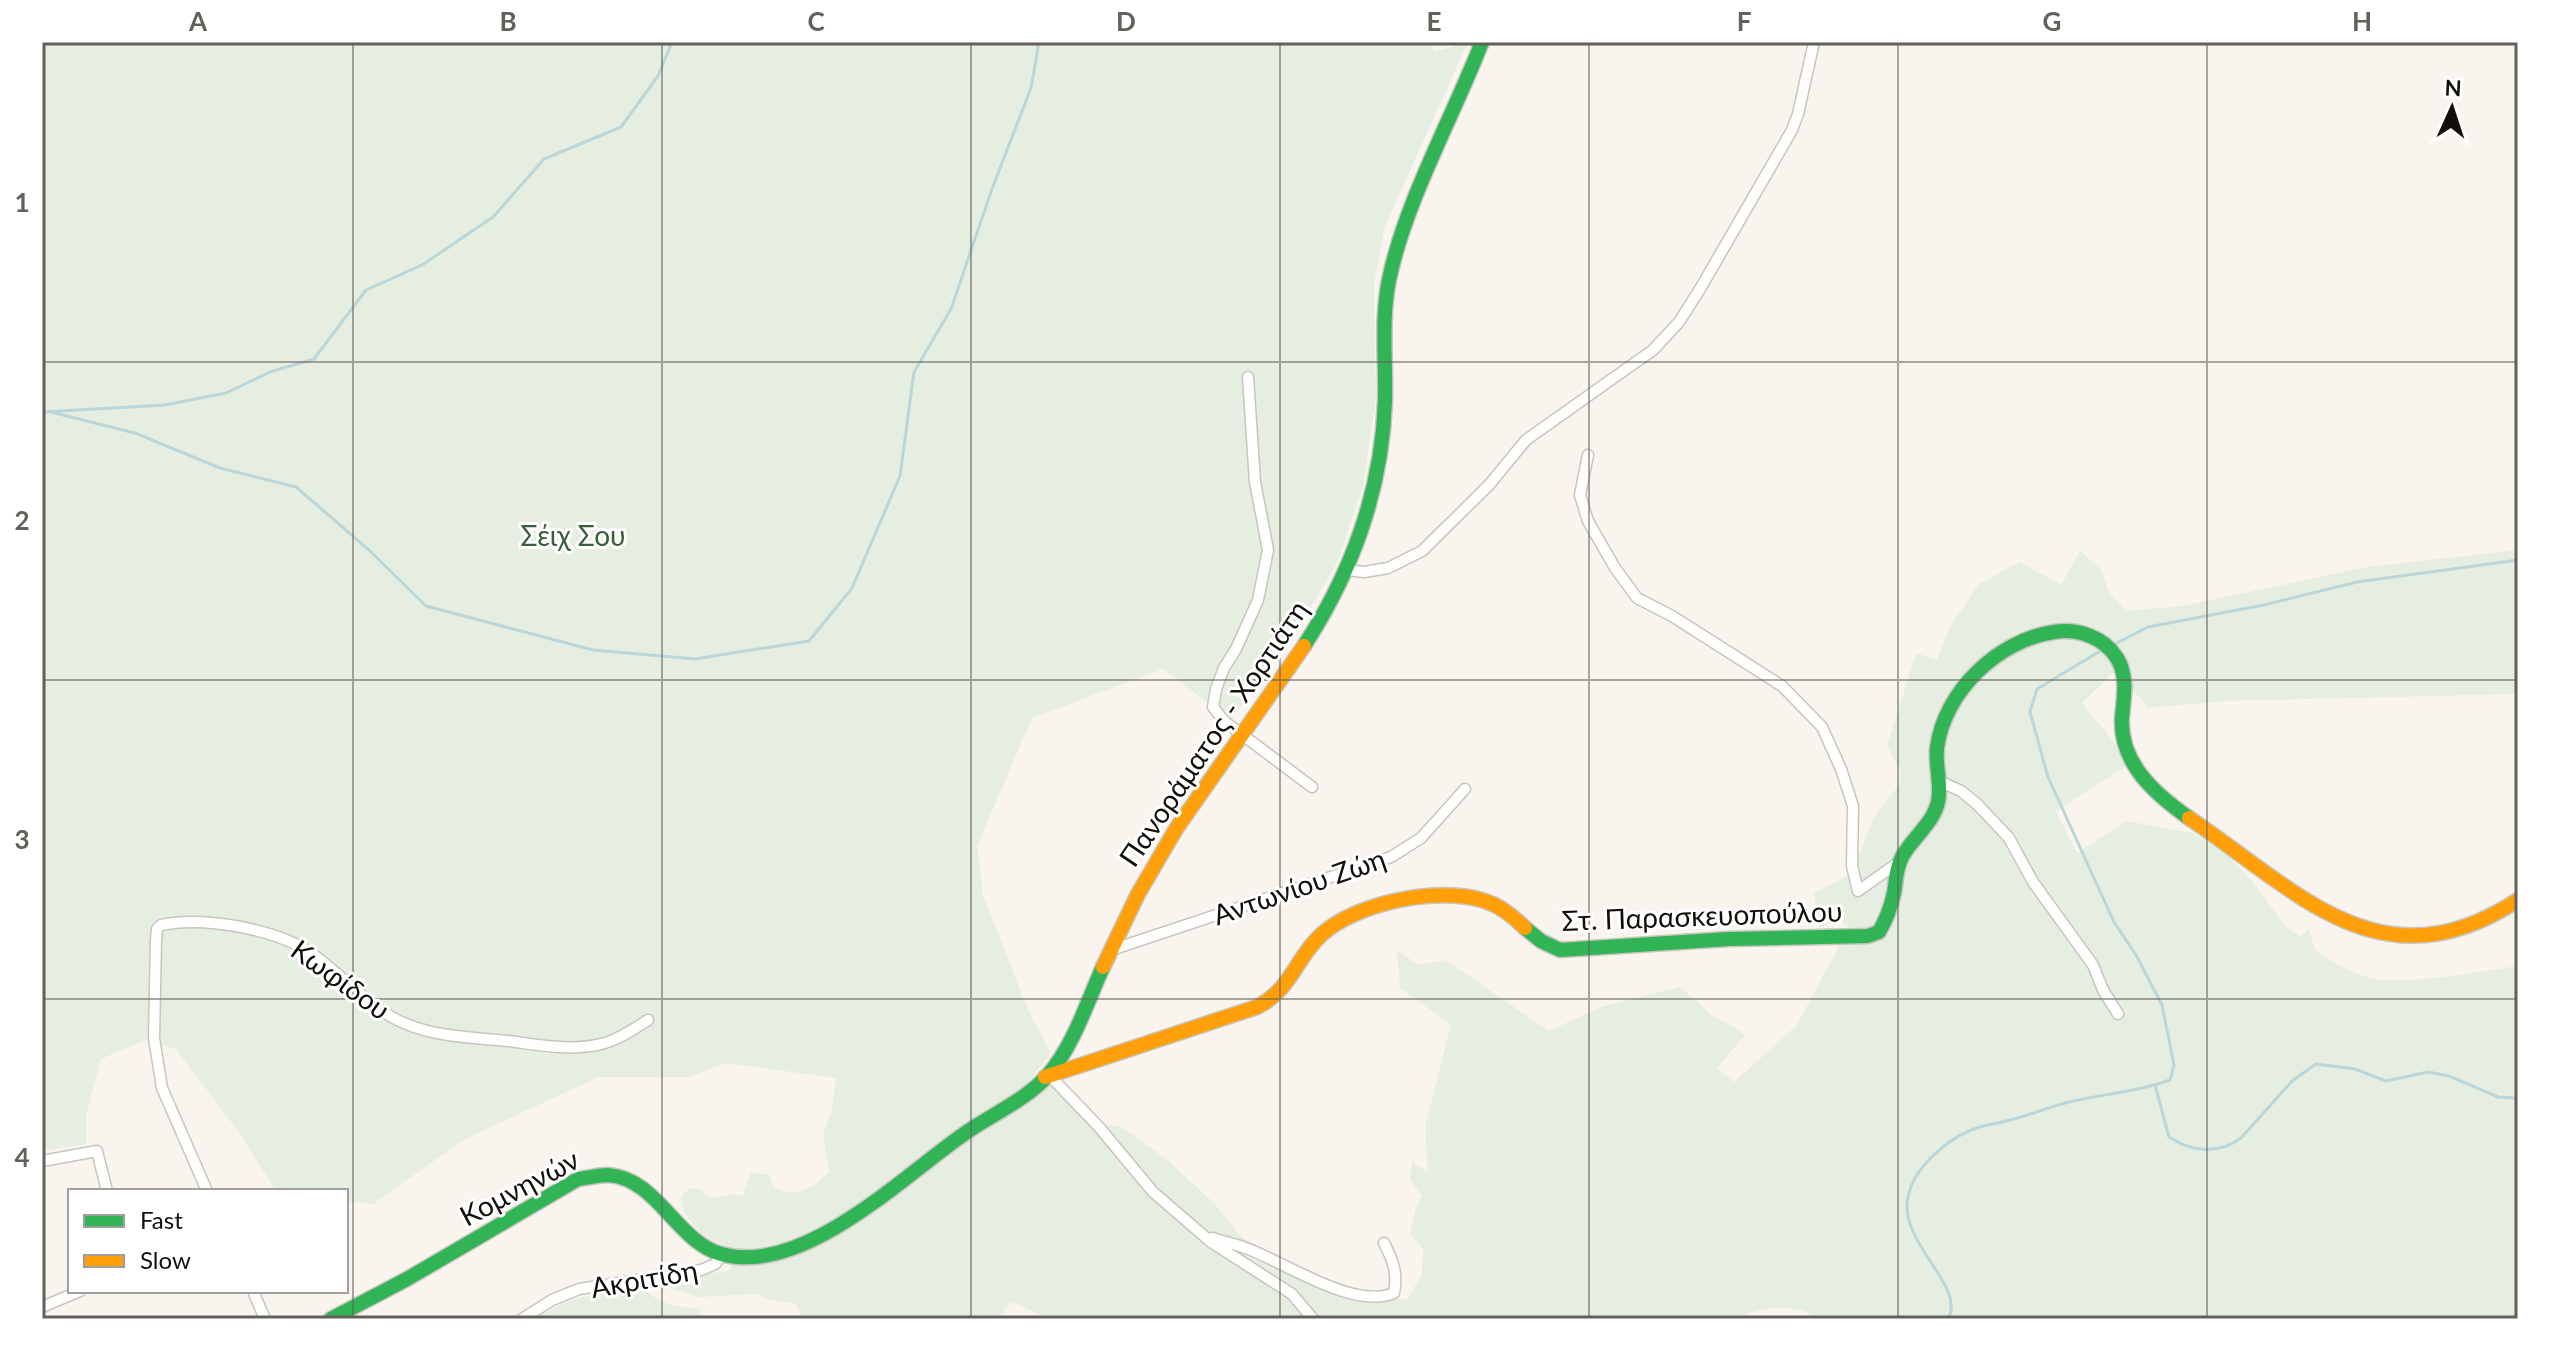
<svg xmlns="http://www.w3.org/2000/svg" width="2560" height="1361" font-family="Lato,sans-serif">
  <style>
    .green { fill: #e6eee1 }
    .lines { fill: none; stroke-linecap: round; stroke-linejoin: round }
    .stream { stroke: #bbd6d9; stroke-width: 3 }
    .street-casing { stroke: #c8c5bf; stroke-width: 13 }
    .fast-casing { stroke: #c8c5bf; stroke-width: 17 }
    .slow-casing { stroke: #c8c5bf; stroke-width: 17 }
    .street { stroke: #fefefc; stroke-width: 10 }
    .fast { stroke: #30b455; stroke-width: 14 }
    .slow { stroke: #ff9f0a; stroke-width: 14 }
    .grid { fill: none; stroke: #63605a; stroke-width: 2; stroke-opacity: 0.55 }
    .labels { text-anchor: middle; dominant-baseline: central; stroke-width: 6; stroke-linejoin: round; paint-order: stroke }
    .park-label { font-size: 28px; fill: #395e39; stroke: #fff }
    .street-label { font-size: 28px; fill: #120f0b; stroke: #fff }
    .neatline { fill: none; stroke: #63605a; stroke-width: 3 }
    .grid-label { font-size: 26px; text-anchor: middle; font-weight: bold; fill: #63605a }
  </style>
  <rect width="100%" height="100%" fill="#f9f5ee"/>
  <path class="green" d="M42,42H1428L1434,52L1468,42L1385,226L1374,284L1376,397L1363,486L1338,561L1311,607L1231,720L1163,669L1032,718L977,846L983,895L1028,1010L1051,1053L1029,1081L1055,1085L1086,1121L1122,1127L1165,1158L1215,1204L1241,1237L1324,1277L1359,1290L1406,1300L1422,1275L1423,1249L1410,1233L1416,1207L1422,1196L1410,1180L1412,1161L1428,1173L1425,1126L1451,1025L1400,988L1397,950L1418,965L1446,960L1549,1031L1601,1007L1680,987L1713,1016L1733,1026L1745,1035L1717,1068L1734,1082L1797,1025L1841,942L1857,934L1838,919L1819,928L1814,894L1853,872L1873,819L1899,785L1901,772L1887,746L1916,653L1937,660L1951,625L1979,584L2020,562L2061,585L2080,551L2101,569L2109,593L2127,611L2182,606L2367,567L2518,550V694L2224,701L2148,708L2116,670L2082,703L2131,763L2056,811L2077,853L2126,821L2193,833L2226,854L2253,882L2285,926L2301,937L2309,928L2315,950C2332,961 2351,973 2370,978C2403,986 2482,971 2518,966V1319H1818C1791,1299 1760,1310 1729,1319H1051L1012,1302L1000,1315L975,1319H802L797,1304L766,1299L759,1294L698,1297L669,1288L667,1281L731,1270L735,1251C709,1239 683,1227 681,1196L690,1188L701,1190L711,1198L733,1194L743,1196L750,1172L769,1175L774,1188C800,1198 809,1189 829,1172L823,1135L831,1113L836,1078L726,1063L688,1077H599L465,1139L373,1204L346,1201V1191H276L238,1131L176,1049L146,1040L101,1059L86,1115V1144L42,1151Z
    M642,1286C654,1302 679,1309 699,1308L701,1319L537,1318C569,1296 604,1292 642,1286Z"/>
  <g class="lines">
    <path class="stream" d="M42,412L165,405L226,393L270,372L314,359L366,290L422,265L493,217L544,159L621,127L658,76L672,42
      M51,412L135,433L220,468L296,487L369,550L426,606L593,650L695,659L809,641L852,588L900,476L914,372L951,309L992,189L1031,88L1039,42
      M2113,645L2148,627L2264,605L2357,582L2518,560
      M2155,1085L2169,1137C2192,1152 2218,1155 2241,1138L2292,1081L2316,1064L2355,1069L2386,1081L2428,1072L2449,1076L2498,1097L2518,1098
      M1948,1319C1967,1286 1898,1243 1908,1197C1914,1166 1951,1135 1980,1127C1990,1124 2000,1123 2010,1120C2030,1115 2049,1107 2069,1102C2102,1094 2138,1092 2170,1080L2174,1065L2162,1005L2136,955L2114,922L2048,777L2030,712L2037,689L2102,650"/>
    <defs>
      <path id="street" d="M1248,377L1255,482L1268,550L1258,600L1236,649L1224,668L1216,689L1213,707L1224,721L1312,787
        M1588,455L1580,495L1588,521L1615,568L1637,598L1672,616L1782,686L1822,727L1841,769L1853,806L1852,866L1858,891L1899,862
        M1347,570L1364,572L1388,568L1422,551L1489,485L1526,440L1653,350L1679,322L1700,289L1792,130L1798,114L1814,42
        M1937,780L1961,791L1977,804L2009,838L2033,882L2093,965L2103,990L2118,1014
        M1111,950L1391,857L1421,838L1465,789
        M1045,1077H1051L1099,1127L1153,1192L1211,1242L1292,1294L1313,1319
        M42,1161L97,1151L107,1191
        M207,1191L162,1088L154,1038L156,940L157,929L161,925C204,916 278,929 314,955C340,974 361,999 390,1016C425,1037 468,1037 508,1041C540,1045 574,1052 605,1043C621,1038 634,1029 648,1020
        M1212,1238C1224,1242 1237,1244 1248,1249C1286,1263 1354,1310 1394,1293C1398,1274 1393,1260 1384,1243
        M253,1291L265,1319
        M42,1307L80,1291
        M522,1319L552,1300L579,1289L701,1270L715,1264L721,1256"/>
      <path id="fast" d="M1304,646C1352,572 1382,490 1385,401C1386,361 1381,319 1389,280C1405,202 1453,117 1482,42
        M1525,928L1541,941L1560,950L1729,939L1868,936L1879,932C1886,920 1891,907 1894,893C1896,881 1896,868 1902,857C1912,838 1933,824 1938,802C1942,785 1935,766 1937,748C1944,692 1998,640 2054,632C2077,628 2104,637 2117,658C2128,676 2124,697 2122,717C2119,763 2155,794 2189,818
        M331,1319L407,1279L578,1179C587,1178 599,1175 608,1175C657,1178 676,1241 721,1254C802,1277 902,1177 964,1134C992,1114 1025,1101 1048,1075C1074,1045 1087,1002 1103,967"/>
      <path id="slow" d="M2189,818C2299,892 2381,989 2518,900
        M1103,967L1138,894L1176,829L1304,646
        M1045,1077L1257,1007C1292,989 1295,959 1321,935C1357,902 1439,886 1485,901C1501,906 1513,916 1525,928"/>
    </defs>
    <use href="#street" class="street-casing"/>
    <use href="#fast" class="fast-casing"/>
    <use href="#slow" class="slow-casing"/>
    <use href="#street" class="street"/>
    <use href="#fast" class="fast"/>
    <use href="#slow" class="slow"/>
  </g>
  <path class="grid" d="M353,42V1319M662,42V1319M971,42V1319M1280,42V1319M1589,42V1319M1898,42V1319M2207,42V1319M42,362H2518M42,680H2518M42,999H2518"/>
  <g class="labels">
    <g class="park-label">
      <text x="573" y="535">Σέιχ Σου</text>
    </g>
    <g class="street-label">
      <text transform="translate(1213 733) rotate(-56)">Πανοράματος - Χορτιάτη</text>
      <text transform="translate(1299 886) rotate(-19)">Αντωνίου Ζώη</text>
      <text transform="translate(1702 915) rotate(-2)">Στ. Παρασκευοπούλου</text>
      <text transform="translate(341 979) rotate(36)">Κωφίδου</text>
      <text transform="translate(519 1187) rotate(-28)">Κομνηνών</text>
      <text transform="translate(644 1278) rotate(-10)">Ακριτίδη</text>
    </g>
  </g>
  <rect width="2560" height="1361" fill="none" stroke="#ffffff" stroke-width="88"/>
  <rect x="68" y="1189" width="280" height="104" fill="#ffffff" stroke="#a09f9d" stroke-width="2"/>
  <rect x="84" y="1215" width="40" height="12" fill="#30b455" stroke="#a09f9d" stroke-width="2"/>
  <text x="140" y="1229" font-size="24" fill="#120f0b">Fast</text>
  <rect x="84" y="1255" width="40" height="12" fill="#ff9f0a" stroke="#a09f9d" stroke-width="2"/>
  <text x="140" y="1269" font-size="24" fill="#120f0b">Slow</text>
  <g transform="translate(2452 108) rotate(3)" stroke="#ffffff" stroke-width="6" paint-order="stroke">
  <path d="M0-6L14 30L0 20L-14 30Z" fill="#120f0b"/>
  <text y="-12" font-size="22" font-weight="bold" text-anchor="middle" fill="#120f0b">N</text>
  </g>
  <rect x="44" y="44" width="2472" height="1273" class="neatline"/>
  <g class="grid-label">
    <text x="198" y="31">A</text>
    <text x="508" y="31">B</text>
    <text x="816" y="31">C</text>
    <text x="1126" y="31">D</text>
    <text x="1434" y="31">E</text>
    <text x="1744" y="31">F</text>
    <text x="2052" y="31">G</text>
    <text x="2362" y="31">H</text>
    <text x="22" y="212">1</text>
    <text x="22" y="530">2</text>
    <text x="22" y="849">3</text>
    <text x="22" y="1167">4</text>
  </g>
</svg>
